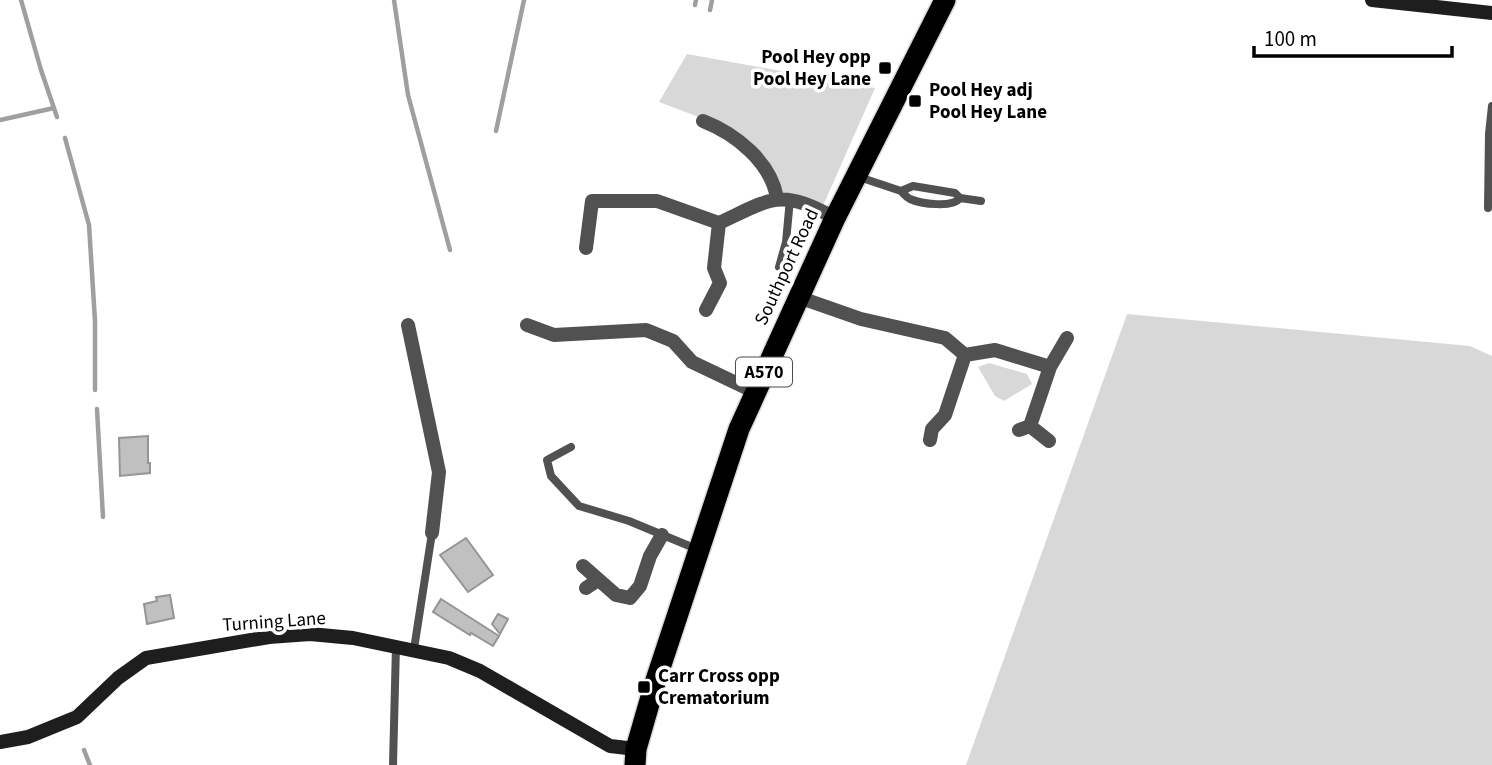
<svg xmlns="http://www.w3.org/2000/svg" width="1492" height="765" font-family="'Source Sans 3',sans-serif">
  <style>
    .green { fill: #d8d8d8 }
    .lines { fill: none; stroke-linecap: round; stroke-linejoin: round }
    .stream { stroke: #9f9f9f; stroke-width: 4.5 }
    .building { fill: #c0c0c0; stroke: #959595; stroke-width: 2 }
    .highway-casing { stroke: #dbdbdb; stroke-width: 24 }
    .lane { stroke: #515151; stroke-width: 8 }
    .street { stroke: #515151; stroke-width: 14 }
    .secondary { stroke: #1e1e1e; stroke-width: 14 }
    .highway { stroke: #000; stroke-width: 21 }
    .poi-dot { fill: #000; stroke: #fff; stroke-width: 2.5 }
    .labels { text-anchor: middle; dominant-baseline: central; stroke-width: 7; stroke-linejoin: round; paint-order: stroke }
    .shield { fill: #fff; stroke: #4c4c4c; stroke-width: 2 }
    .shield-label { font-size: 18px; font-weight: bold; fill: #000 }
    .poi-label { font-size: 19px; font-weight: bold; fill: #000; stroke: #fff; text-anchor: start }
    .street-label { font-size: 19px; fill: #000; stroke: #fff }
  </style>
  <rect width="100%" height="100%" fill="#fff"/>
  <path class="green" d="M687,54L875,88L822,208L782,196L768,167L704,119L659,102Z
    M1127,314L1470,346L1492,356V765H966Z
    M989,363L1027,374L1032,384L1004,401L995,396L978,367Z"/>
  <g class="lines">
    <path class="stream" d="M21,0L41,70L57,117
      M394,0L408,95L450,250
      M695,5L696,0
      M710,10L712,0
      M0,120L54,108
      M496,131L524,0
      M65,138L89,225L95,321V390
      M97,409L103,517
      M84,750L90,765"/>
  </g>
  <path class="building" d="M148,436V463H150V473L120,476L119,438Z
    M466,538L493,575L468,592L440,555Z
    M170,595L174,618L147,624L144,604L157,601L156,597Z
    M441,599L499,636L493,646L471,633L470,635L433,612Z
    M498,614L508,619L500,634L492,624Z"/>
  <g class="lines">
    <defs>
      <path id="highway" d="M635,765L636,749L655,683L739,429L835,218L945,0"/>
    </defs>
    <use href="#highway" class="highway-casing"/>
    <path class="lane" d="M859,177L901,191L913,186L955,193L960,198C953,208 921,204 910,199C906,197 904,194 901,191
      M960,198L981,201
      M1488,208L1489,134L1492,106
      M779,267L786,242L790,199
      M571,447L547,460L551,476L579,506L629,521L699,550
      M414,649L432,533
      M393,765L396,646"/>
    <path class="street" d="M703,121C736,134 771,162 777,198
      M586,248L592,201H657L719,223
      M798,297L861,319L945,338L965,355L995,350L1050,367L1030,426
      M706,310L720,283L714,268L719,223C773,198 779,188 835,218
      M408,325L439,472L432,533
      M527,325L554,335L646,330L673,341L692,362L755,392
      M1050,367L1067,338
      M1019,430L1030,426L1049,441
      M930,440L932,429L945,415L965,355
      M583,566L616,595L630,598L640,586L650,556L662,535
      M586,588L598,580"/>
    <path class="secondary" d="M1372,0L1492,13
      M0,742L28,737L77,717L118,678L146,658L269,637L310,634L353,638L449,658L480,671L610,746L636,749"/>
    <use href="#highway" class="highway"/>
  </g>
  <g class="poi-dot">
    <rect x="878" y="61" width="14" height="14" rx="3.5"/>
    <rect x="908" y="94" width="14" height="14" rx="3.5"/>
    <rect x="637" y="680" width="14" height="14" rx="3.5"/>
  </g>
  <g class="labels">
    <rect class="shield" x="736" y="357.5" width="56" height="29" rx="5"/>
    <g class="shield-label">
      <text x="764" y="372">A570</text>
    </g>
    <g class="poi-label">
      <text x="871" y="57" text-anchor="end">Pool Hey opp<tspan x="871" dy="22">Pool Hey Lane</tspan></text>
      <text x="929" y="90">Pool Hey adj<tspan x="929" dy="22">Pool Hey Lane</tspan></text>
      <text x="658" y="676">Carr Cross opp<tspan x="658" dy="22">Crematorium</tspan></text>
    </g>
    <g class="street-label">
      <text transform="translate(787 267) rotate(-65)">Southport Road</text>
      <text transform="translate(274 622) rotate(-4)">Turning Lane</text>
    </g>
  </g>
  <path d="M1254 46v10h198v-10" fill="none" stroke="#000000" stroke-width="3.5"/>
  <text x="1264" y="46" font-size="21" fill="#000000" stroke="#ffffff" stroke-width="5" paint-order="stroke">100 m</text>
</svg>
